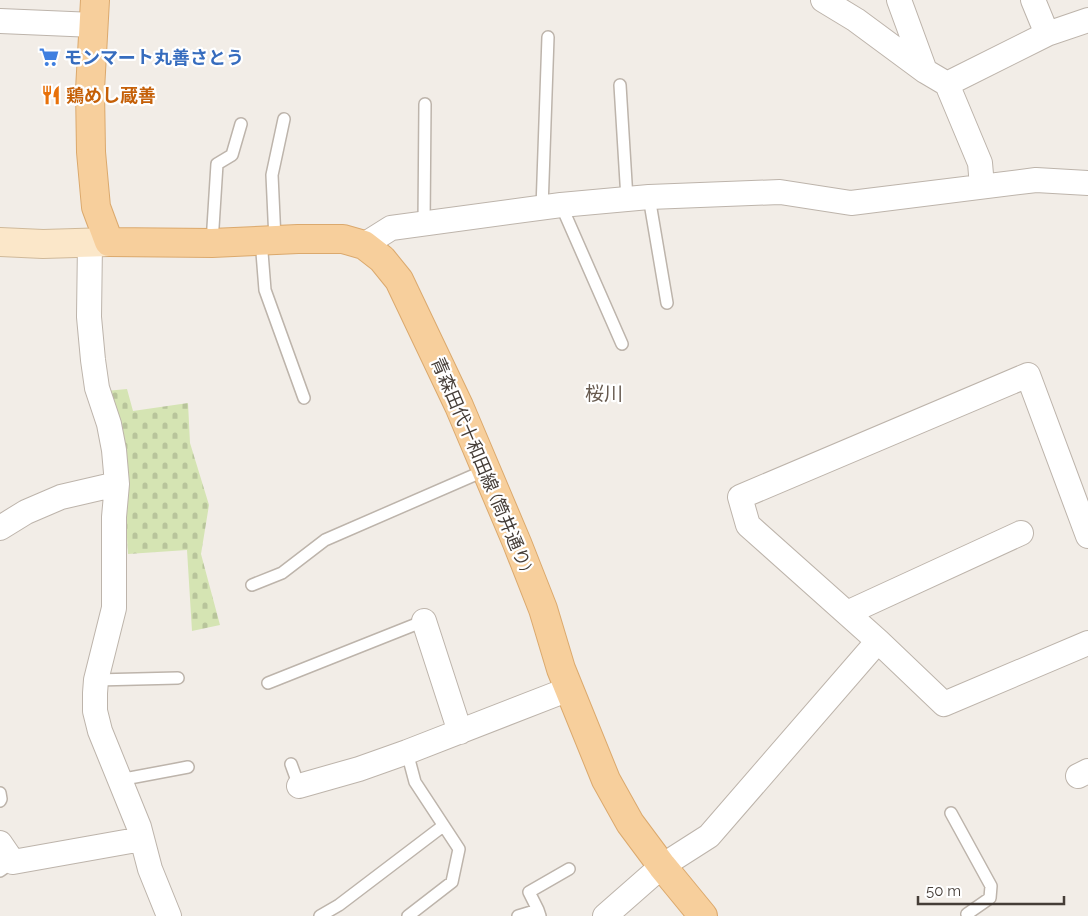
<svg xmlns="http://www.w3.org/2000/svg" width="1088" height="916" font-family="Raleway,'Noto Sans JP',sans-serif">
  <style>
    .cemetery { fill: url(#cemetery-stones) }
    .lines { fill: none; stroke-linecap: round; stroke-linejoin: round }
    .service-casing { stroke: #bdb4ab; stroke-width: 14 }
    .minor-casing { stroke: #bdb4ab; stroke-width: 26 }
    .secondary-casing { stroke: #cfb99a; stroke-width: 30 }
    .primary-casing { stroke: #dba96d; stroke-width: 30 }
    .service { stroke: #fff; stroke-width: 11 }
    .minor { stroke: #fff; stroke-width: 24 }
    .secondary { stroke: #fbe7c9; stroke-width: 28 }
    .primary { stroke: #f7cf9c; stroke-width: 28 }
    .labels { text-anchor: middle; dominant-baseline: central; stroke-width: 4.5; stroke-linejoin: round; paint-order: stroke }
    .shop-label { font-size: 18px; font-weight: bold; fill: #366cbe; stroke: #fff; text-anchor: start }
    .food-label { font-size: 18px; font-weight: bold; fill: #c56008; stroke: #fff; text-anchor: start }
    .street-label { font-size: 18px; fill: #453d37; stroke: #fff }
    .neighbourhood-label { font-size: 19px; fill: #675a4f; stroke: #fff }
  </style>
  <defs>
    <pattern id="cemetery-stones" width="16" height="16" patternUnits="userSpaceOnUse" patternTransform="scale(1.25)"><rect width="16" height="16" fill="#d5e4b3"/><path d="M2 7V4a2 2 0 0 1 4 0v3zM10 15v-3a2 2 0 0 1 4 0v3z" fill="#b8c49b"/></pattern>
  </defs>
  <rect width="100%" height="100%" fill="#f2ede7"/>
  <path class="cemetery" d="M127,389L133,411L188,403L190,443L209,505L201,554L220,625L192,631L187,550L128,554L123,471L106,391Z"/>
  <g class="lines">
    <defs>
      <path id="service" d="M620,85L627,199
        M649,197L667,303
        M561,205L622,344
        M542,208L548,37
        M424,224L425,104
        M261,240L265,290L304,398
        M275,240L272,175L284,119
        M212,243L217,164L232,155L241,124
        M252,585L282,573L325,540L486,470
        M96,680L178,678
        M268,683L424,621
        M407,752L415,782L459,849L452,882L408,916
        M291,764L299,786
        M119,780L188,767
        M0,793L1,799L0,801
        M951,813L991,886L990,898L967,914L968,916
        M0,871L13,862
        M538,910L529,892L569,869
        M320,916L339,905L443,826
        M518,916L538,910L540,916"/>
      <path id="minor" d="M823,0L856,20L925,71L947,84L980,163L982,186
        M899,0L925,71
        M1033,0L1047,34
        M0,21L94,25
        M947,84L1047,34L1088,20
        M90,243L89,317L93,360L97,388L109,424L114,450L117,484L114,517V608L96,680L95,693V711L100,731L139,827L150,869L169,916
        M364,245L391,228L561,205L649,197L780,192L851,203L1036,180L1088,183
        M0,528L26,512L61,497L117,484
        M1088,536L1028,375L740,497L748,525L878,641L944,704L1088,643
        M847,613L1021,533
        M424,621L460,732
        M1078,776L1088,771
        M299,786L359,769L407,752L569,689
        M0,843L13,862L142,839
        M605,916L662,866L709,836L878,641"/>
      <path id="secondary" d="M0,242L43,244L109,242"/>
      <path id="primary" d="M95,0L90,90L91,152L96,207L109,242L212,243L298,239H343L364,245L382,259L399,280L459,406L517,543L543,609L561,669L606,780L630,823L662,866L703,916"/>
    </defs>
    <use href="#service" class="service-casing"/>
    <use href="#minor" class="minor-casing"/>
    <use href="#secondary" class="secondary-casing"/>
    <use href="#primary" class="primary-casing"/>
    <use href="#service" class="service"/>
    <use href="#minor" class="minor"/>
    <use href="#secondary" class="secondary"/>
    <use href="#primary" class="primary"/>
  </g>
  <defs>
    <symbol id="supermarket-bare" viewBox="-9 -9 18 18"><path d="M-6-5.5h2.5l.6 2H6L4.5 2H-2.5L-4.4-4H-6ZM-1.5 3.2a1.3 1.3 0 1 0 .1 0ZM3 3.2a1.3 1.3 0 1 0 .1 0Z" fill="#3f7fe0" stroke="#fff" stroke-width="2.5" paint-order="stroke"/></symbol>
    <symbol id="restaurant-bare" viewBox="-9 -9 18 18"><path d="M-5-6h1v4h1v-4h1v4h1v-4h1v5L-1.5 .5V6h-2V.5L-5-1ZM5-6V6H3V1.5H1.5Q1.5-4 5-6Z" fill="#e8710a" stroke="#fff" stroke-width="2.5" paint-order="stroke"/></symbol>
  </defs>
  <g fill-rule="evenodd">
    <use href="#supermarket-bare" x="35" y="43" width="28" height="28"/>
    <use href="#restaurant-bare" x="37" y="81" width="28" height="28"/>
  </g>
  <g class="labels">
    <g class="shop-label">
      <text x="64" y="57">モンマート丸善さとう</text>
    </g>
    <g class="food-label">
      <text x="66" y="95">鶏めし蔵善</text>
    </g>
    <g class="street-label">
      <text transform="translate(482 464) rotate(67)">青森田代十和田線 (筒井通り)</text>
    </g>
    <g class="neighbourhood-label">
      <text x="604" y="393">桜川</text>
    </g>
  </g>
  <path d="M918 896v8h146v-8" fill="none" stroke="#453d37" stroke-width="2.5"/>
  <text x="926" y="896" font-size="15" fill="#453d37" stroke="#ffffff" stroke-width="4" paint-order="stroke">50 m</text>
</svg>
